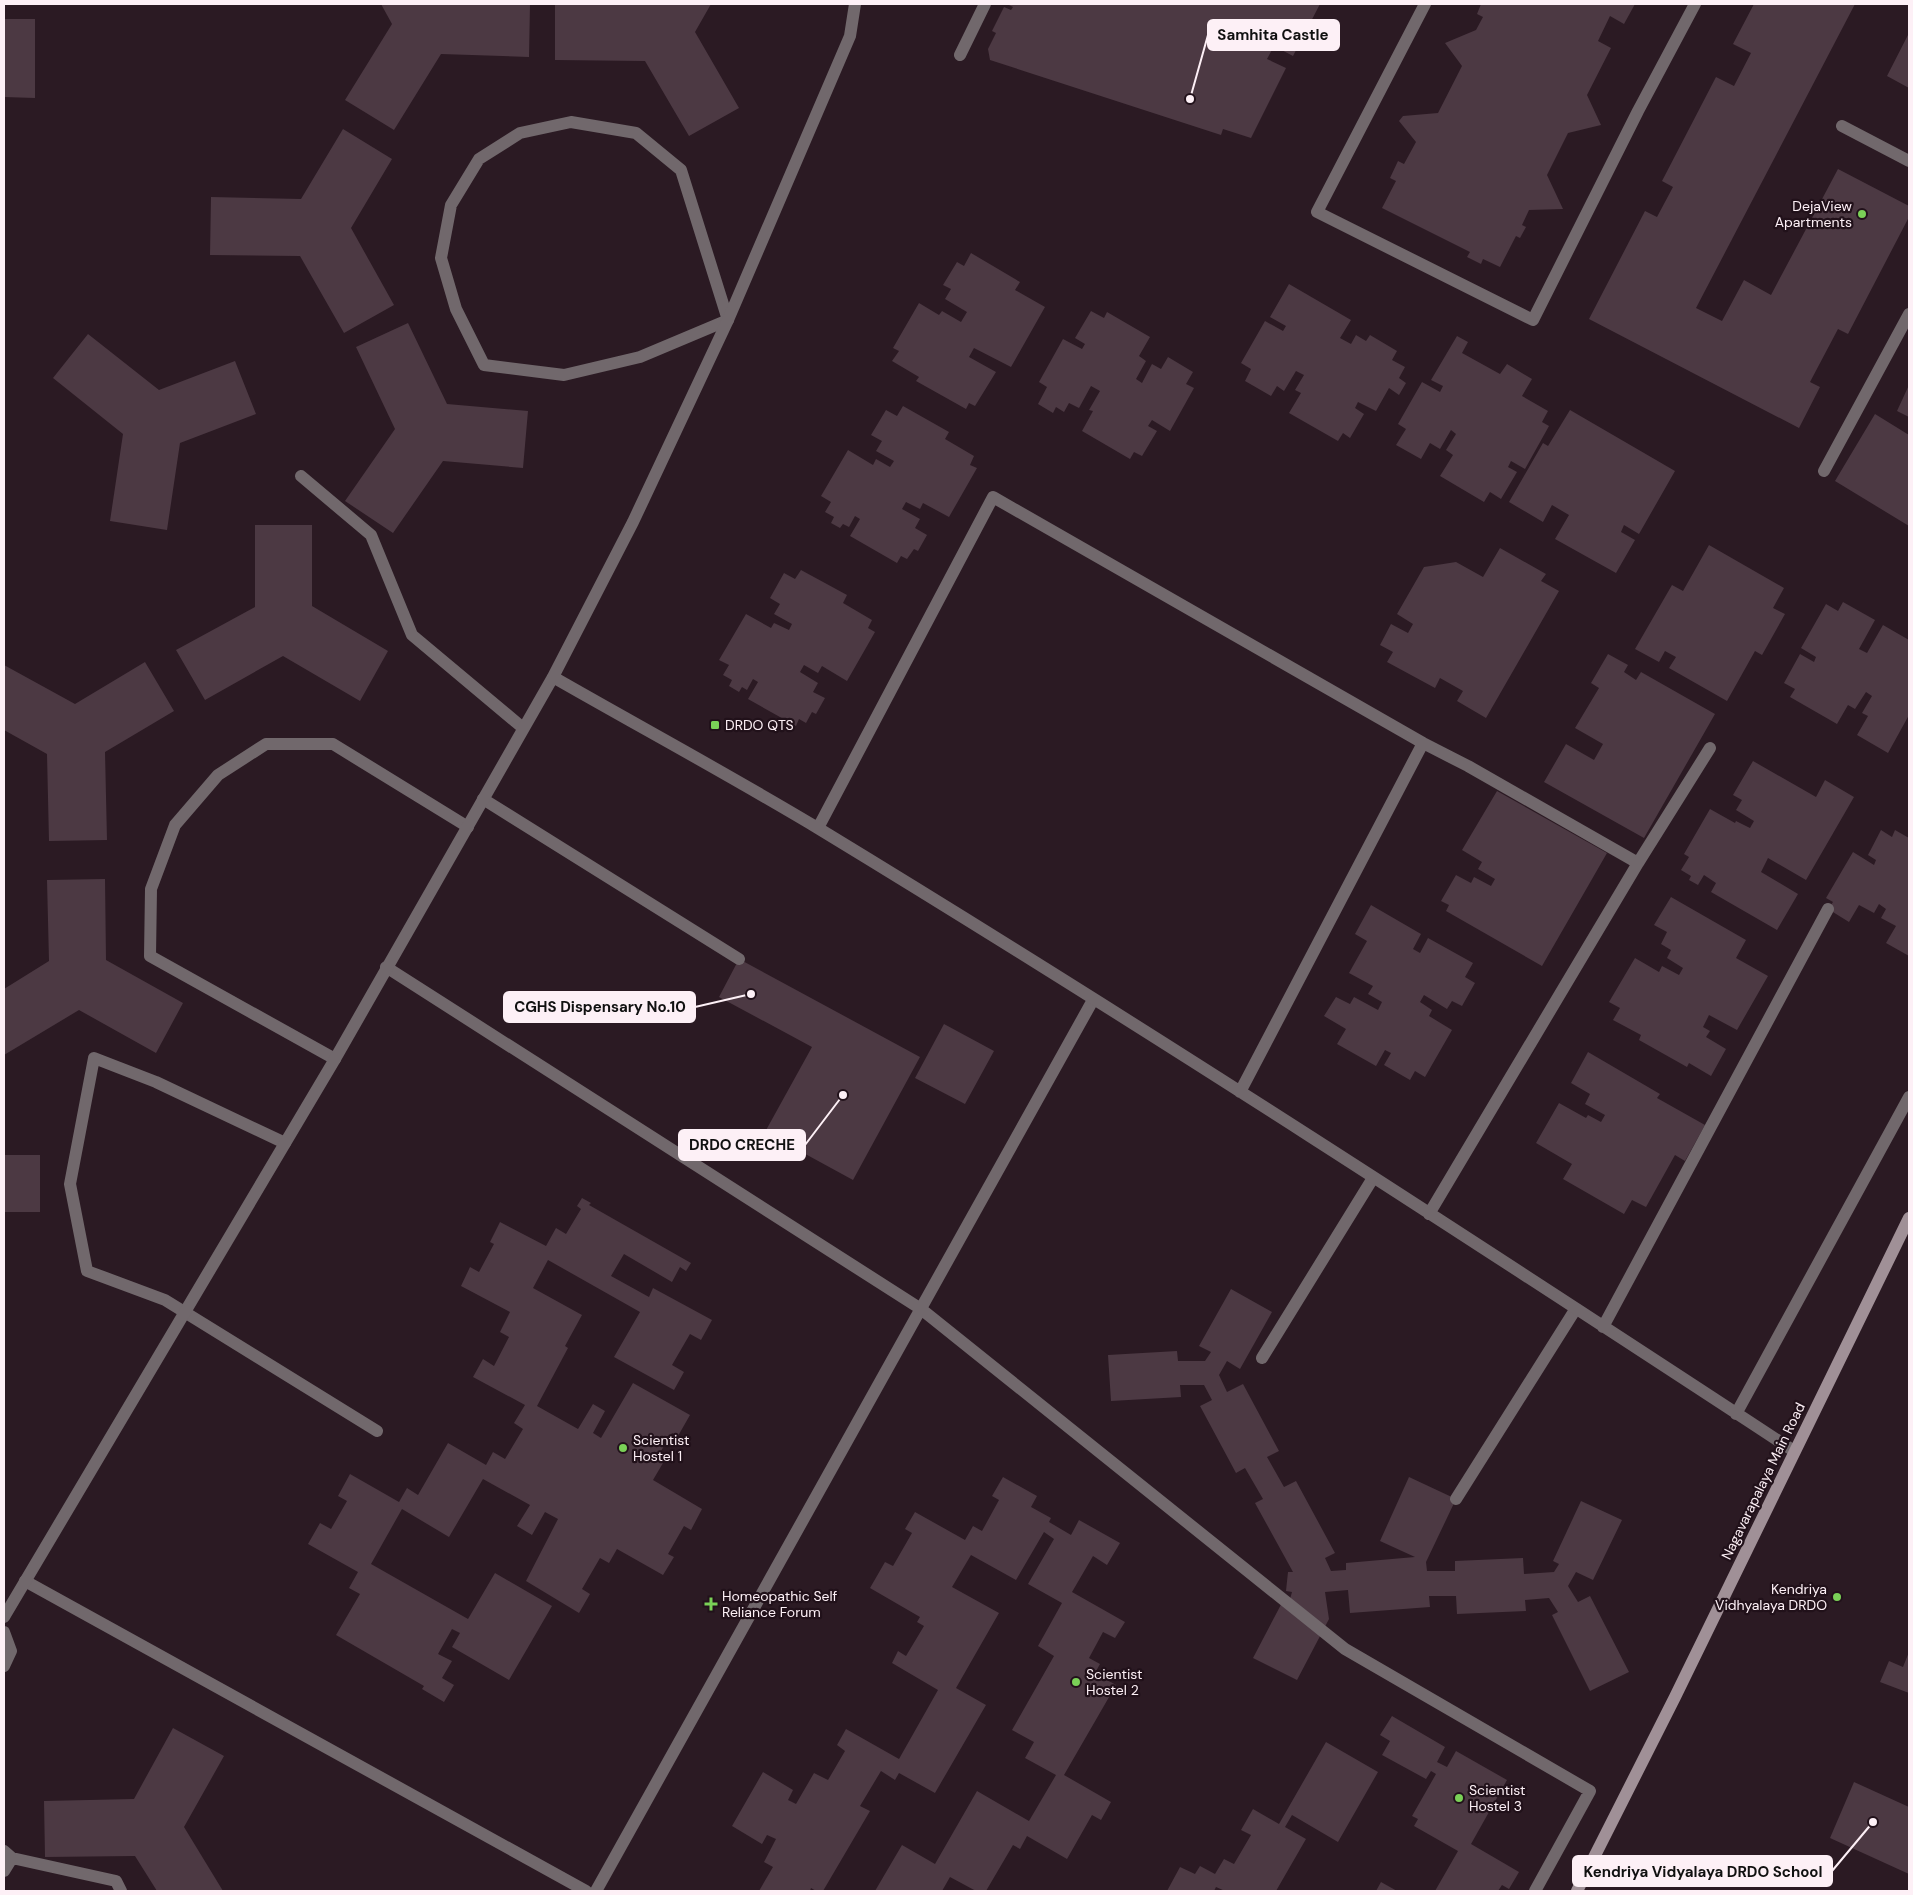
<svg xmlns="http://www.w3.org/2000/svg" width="1913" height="1895" font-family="'DM Sans',sans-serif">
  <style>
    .building { fill: #4c3943 }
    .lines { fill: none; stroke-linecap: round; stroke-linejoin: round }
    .service { stroke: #71686c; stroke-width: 12 }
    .minor { stroke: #71686c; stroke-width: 12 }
    .secondary { stroke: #a09097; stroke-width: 12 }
    .poi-dot { fill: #7ad157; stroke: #21111a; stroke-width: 2 }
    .labels { text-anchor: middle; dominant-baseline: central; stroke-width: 4.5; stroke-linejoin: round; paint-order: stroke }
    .poi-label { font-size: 14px; fill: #fdf0f6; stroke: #21111a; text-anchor: start }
    .street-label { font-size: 14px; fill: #fdf0f6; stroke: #21111a }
    .leader { fill: none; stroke: #fdf0f6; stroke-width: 2 }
    .callout-dot { fill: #fdf0f6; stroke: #21111a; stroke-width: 2 }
    .callout { fill: #fdf0f6; stroke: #fdf0f6; stroke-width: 2 }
    .callout-label { font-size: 15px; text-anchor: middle; font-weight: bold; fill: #111 }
  </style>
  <rect width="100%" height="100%" fill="#2b1a23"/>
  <path class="building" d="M381,4H530L529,57L441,54L394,130L345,100L392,24Z
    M555,4H711L695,32L739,108L689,136L645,61L555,60Z
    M1010,4H1320L1293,56L1274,46L1267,59L1286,68L1251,138L1223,129L1221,135L990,60L988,49L996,33L992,31L1004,7L1011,10L1013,7L1009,5Z
    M1481,4H1635L1624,24L1610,16L1598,41L1611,48L1587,95L1601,125L1568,133L1547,175L1563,209L1529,210L1522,225L1526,227L1520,238L1516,236L1500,267L1483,259L1481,264L1467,257L1470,252L1382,208L1396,181L1390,178L1398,161L1404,164L1416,142L1399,121L1403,116L1438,113L1462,66L1445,43L1476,30L1483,17L1477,14Z
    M1754,4H1855L1696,308L1722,321L1744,280L1771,295L1838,169L1909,206V217L1848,334L1838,329L1810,382L1820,387L1799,428L1589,319L1645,211L1657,217L1673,187L1662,181L1716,77L1734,86L1751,53L1733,44Z
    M4,19H35V98L4,97Z
    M1909,33V88L1887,76Z
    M343,129L392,159L351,228L394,305L344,333L300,256L210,255L211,197L301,199Z
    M971,253L1020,282L1015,290L1045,307L1011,367L974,348L969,357L996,372L975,406L969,403L966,409L916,381L919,377L892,361L899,351L893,348L919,303L939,315L942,311L961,322L967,312L945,299L951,289L943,285L957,262L964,266Z
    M1289,284L1351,320L1340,338L1351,344L1356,335L1366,341L1370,335L1397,351L1392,360L1405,367L1399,378L1406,383L1399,395L1389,388L1376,411L1358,402L1355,408L1364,414L1350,438L1343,433L1338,441L1289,413L1301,393L1295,390L1304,375L1296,371L1284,391L1277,386L1271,396L1245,381L1251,369L1241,363L1265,321L1283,331L1286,326L1270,317Z
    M1091,311L1104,318L1107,312L1150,337L1139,356L1146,361L1136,379L1142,383L1152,364L1161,369L1168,357L1193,372L1186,384L1194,388L1170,431L1152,420L1148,426L1157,431L1142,456L1134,452L1130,459L1082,431L1093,411L1089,410L1100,391L1091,386L1079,408L1069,403L1064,412L1056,407L1053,413L1038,404L1047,387L1039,382L1063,339L1082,349L1085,344L1075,338Z
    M408,323L447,404L528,411L523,468L443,461L393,533L345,501L395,429L356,347Z
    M88,334L159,390L235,361L256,414L180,443L167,530L110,521L123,434L53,378Z
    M1457,336L1468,342L1462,353L1500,374L1507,364L1532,379L1522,396L1548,411L1542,422L1549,426L1525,469L1511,461L1508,467L1517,472L1501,499L1490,492L1484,502L1440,476L1453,455L1446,450L1456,434L1451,430L1440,449L1430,443L1421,459L1396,445L1406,429L1398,424L1422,382L1440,392L1443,386L1431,380Z
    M1909,385V417L1897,411Z
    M903,406L949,432L945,439L974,456L970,465L977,468L949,517L923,503L920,509L906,502L902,509L920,519L915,528L927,535L918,551L914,549L907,559L901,556L897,563L850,536L860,519L855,516L849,527L843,524L840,528L831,523L834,517L825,512L831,502L821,496L848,450L873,465L876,459L890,467L894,461L876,451L882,441L871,435L886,410L897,416Z
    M1570,410L1675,471L1639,534L1624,525L1621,532L1635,540L1616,573L1555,539L1569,515L1552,505L1543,522L1509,502L1543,443L1548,446Z
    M1875,414L1909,435V526L1835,481Z
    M255,525H312V606L388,651L360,701L283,656L205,700L176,650L255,607Z
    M1709,545L1784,588L1773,608L1785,614L1762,655L1755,651L1727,701L1669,668L1676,657L1665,651L1659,662L1635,649L1672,585L1683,591Z
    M1500,548L1546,574L1541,581L1559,591L1486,718L1457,701L1463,691L1440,678L1435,688L1387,662L1393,652L1380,645L1391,624L1408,633L1413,624L1397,614L1424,567L1456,562L1483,577Z
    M801,570L847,595L843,603L872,620L868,628L875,632L847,681L822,666L818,673L804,665L800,672L818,683L813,692L825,698L816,714L812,712L806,723L799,719L796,726L748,699L758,682L753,679L747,690L742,687L739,692L729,686L732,680L723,675L729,665L719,660L746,614L771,628L774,623L789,630L792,624L774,614L780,604L770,598L784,573L795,579Z
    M1843,602L1875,620L1859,649L1867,653L1883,625L1909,640V715L1888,753L1857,735L1868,716L1862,713L1872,696L1866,692L1855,709L1848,705L1837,724L1790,697L1795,689L1784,683L1800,654L1814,662L1816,657L1801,648L1826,604L1838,611Z
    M1608,654L1628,665L1624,672L1636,680L1641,672L1715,714L1644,838L1544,782L1566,744L1594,760L1603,744L1575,728L1599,688L1591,683Z
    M145,662L174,711L105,752L107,840L49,841L47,754L4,730V665L75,704Z
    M1753,761L1816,797L1825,780L1854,797L1806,880L1768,858L1761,872L1798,894L1777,930L1711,892L1716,883L1704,875L1698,885L1689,880L1691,876L1681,870L1689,857L1684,854L1710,809L1735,823L1736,821L1750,828L1754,821L1736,810L1742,800L1733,795Z
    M1497,791L1607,853L1542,966L1446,911L1449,905L1441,901L1456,875L1471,883L1474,877L1491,886L1495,879L1478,869L1482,862L1462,850Z
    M1881,830L1892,837L1895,830L1909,838V956L1886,943L1896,926L1881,918L1886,909L1879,904L1874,913L1859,905L1849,922L1828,909L1833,902L1826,898L1853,852L1874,865L1876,860L1868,855Z
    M105,879L106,960L183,1003L156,1053L79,1010L4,1055V989L49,961L47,880Z
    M1671,897L1746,940L1736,958L1768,976L1737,1030L1709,1015L1703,1027L1710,1031L1706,1037L1726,1049L1711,1076L1689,1063L1687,1067L1639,1040L1641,1035L1613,1020L1620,1008L1609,1002L1635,958L1659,972L1662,966L1679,975L1683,968L1667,958L1671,950L1661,944L1667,932L1654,925Z
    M1371,905L1421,934L1413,949L1420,953L1428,938L1473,963L1465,977L1475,983L1462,1006L1452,1001L1447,1009L1424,995L1420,1002L1432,1010L1429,1016L1452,1030L1425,1077L1415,1071L1410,1080L1384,1065L1391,1053L1385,1050L1376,1066L1337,1044L1346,1029L1324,1016L1336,997L1350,1004L1354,997L1378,1010L1382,1002L1368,994L1373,986L1349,973L1367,941L1355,934Z
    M739,959L920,1057L853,1180L765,1132L812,1047L719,997Z
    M944,1024L994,1051L965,1104L915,1078Z
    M1588,1052L1660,1094L1657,1098L1705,1125L1685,1161L1675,1155L1646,1207L1632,1200L1624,1214L1563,1179L1572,1164L1536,1143L1559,1103L1586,1118L1588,1115L1601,1122L1605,1115L1585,1104L1590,1094L1571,1083Z
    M4,1155H40V1212H4Z
    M582,1198L591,1203L589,1205L691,1263L686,1271L680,1267L672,1282L624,1254L611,1276L649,1297L653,1288L712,1320L701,1340L690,1334L672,1365L684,1372L674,1390L614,1357L640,1312L548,1260L533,1288L582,1315L565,1346L568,1348L537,1406L578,1429L593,1404L605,1411L593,1433L601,1438L633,1383L690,1415L678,1436L672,1433L656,1459L663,1463L653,1480L702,1509L691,1530L684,1526L668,1554L674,1557L663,1575L617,1549L609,1563L600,1558L582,1589L590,1594L579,1613L526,1581L558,1519L545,1512L532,1535L517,1526L530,1505L483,1479L449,1537L402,1509L371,1564L468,1619L495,1573L552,1606L509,1680L452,1647L460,1633L452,1629L438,1654L452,1661L442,1678L454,1685L444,1702L422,1689L424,1686L336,1635L360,1594L349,1588L358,1572L308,1544L320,1523L331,1529L347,1501L338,1496L350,1474L399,1502L407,1488L418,1495L448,1443L486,1465L493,1452L505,1459L523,1429L514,1423L525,1405L473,1377L483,1359L494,1366L509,1337L500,1332L510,1312L461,1286L470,1267L479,1272L494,1244L490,1242L500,1222L546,1246L556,1228L566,1234L581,1209L577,1206Z
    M1231,1289L1272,1312L1240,1369L1227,1361L1219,1375L1227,1392L1243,1384L1279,1451L1267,1457L1284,1487L1296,1481L1335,1553L1325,1558L1331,1571L1346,1570V1563L1415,1557L1380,1541L1409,1477L1456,1499L1426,1562L1427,1571H1455V1561L1523,1558L1524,1574L1554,1572L1559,1564L1553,1561L1581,1501L1622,1520L1593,1580L1576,1572L1568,1586L1578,1602L1590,1596L1629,1672L1590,1691L1552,1615L1558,1612L1549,1598L1525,1600L1526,1611L1457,1614L1456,1596H1429L1430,1607L1350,1613L1348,1590L1325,1592L1329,1619L1297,1680L1253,1658L1285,1597L1290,1599L1292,1592L1286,1591L1288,1572H1293L1255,1503L1263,1499L1245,1468L1236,1473L1200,1406L1212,1400L1204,1385H1180L1181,1397L1111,1401L1108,1355L1177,1351L1178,1361H1205L1211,1352L1199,1346Z
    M1003,1477L1037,1496L1031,1507L1051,1518L1049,1522L1071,1535L1079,1520L1120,1543L1107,1565L1093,1556L1072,1592L1125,1622L1115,1638L1103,1632L1089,1658L1100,1664L1095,1673L1116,1685L1064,1775L1111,1802L1101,1820L1092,1815L1067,1859L1027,1836L1020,1849L1013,1845L986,1891H976L950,1877L942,1891H875L902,1845L935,1864L977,1791L1029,1821L1056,1775L1025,1758L1034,1742L1012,1730L1054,1656L1038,1646L1062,1603L1028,1584L1054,1539L1044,1532L1016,1580L971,1555L952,1587L999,1613L956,1688L986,1705L935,1793L899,1773L895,1780L881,1771L860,1806L870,1811L823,1891H816L811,1888L810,1891H759L773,1867L764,1862L776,1839L767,1835L762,1844L732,1826L763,1772L793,1790L788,1800L796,1804L814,1773L828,1780L845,1751L837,1745L846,1729L899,1759L938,1690L892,1663L898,1651L906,1656L924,1626L917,1622L920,1617L870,1588L885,1562L893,1566L912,1533L905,1529L915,1512L965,1540L973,1526L982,1531L999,1500L992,1496Z
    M1909,1652V1693L1880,1682L1889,1661L1903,1667Z
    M1392,1716L1445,1747L1437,1762L1447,1767L1456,1751L1507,1780L1471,1844L1519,1872L1509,1889L1502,1885L1498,1891H1435L1458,1851L1414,1826L1418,1819L1412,1816L1436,1774L1431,1771L1426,1779L1382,1755L1390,1741L1380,1735Z
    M173,1728L224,1756L184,1827L223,1891H157L135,1856L45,1857L44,1801L134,1799Z
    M1326,1742L1378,1772L1338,1842L1292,1815L1285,1827L1306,1839L1276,1891H1225L1216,1887L1214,1891H1167L1180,1867L1195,1874L1200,1866L1215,1874L1224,1859L1234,1864L1251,1835L1241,1830L1253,1809L1279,1824Z
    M1854,1782L1909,1807V1874L1830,1838Z
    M1381,1882L1397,1891H1376Z"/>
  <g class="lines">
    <path class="service" d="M571,122L636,133L681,170L728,320L640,357L564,375L484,365L456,309L441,258L451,205L479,159L520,133Z
      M301,476L371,535L412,635L523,728
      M483,799L739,959
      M386,967L921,1309L1345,1649L1590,1791L1535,1891
      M335,1059L150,956L151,889L175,825L218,775L266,744H333L468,827
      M285,1143L156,1082L94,1058L70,1184L87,1271L165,1300L377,1431
      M1262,1358L1373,1178
      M1456,1499L1575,1310
      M25,1581L586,1891
      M4,1851L12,1858L116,1881L121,1891
      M4,1871L12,1858
      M596,1891L1093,1000"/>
    <path class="minor" d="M1425,4L1317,212L1533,320L1638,111L1695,4
      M960,55L985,4
      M1842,126L1909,161
      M1824,471L1909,314
      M553,677C642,728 733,777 821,830C1150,1030 1472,1240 1794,1451
      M1423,743L1468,766L1638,863L1710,748
      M818,828L993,497L1423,743L1240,1092
      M1429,1214L1638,863
      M1603,1327L1828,909
      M1736,1414L1909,1097
      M4,1617L335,1059L553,677L633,522L728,320L850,36L855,4
      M4,1632L11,1651L4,1666"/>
    <path class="secondary" d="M1577,1891L1675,1697L1909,1218"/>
  </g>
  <g class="poi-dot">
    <circle cx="1862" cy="214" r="5"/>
    <rect x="710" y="720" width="10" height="10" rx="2.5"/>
    <circle cx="623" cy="1448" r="5"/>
    <circle cx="1837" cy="1597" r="5"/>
    <path d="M708.5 1596.5h5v5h5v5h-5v5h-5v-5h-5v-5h5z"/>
    <circle cx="1076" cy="1682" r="5"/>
    <circle cx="1459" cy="1798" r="5"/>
  </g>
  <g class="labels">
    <g class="poi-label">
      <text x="1852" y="206" text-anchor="end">DejaView<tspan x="1852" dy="16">Apartments</tspan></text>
      <text x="725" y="725">DRDO QTS</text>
      <text x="633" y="1440">Scientist<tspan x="633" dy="16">Hostel 1</tspan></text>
      <text x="1827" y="1589" text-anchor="end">Kendriya<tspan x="1827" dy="16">Vidhyalaya DRDO</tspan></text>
      <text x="722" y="1596">Homeopathic Self<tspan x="722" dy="16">Reliance Forum</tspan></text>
      <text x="1086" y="1674">Scientist<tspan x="1086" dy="16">Hostel 2</tspan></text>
      <text x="1469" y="1790">Scientist<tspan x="1469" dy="16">Hostel 3</tspan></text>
    </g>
    <g class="street-label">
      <text transform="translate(1763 1481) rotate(-64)">Nagavarapalaya Main Road</text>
    </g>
  </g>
  <path class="leader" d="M1190 99L1208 35M751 994L695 1007M843 1095L805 1145M1873 1822L1832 1871"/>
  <g class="callout-dot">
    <circle cx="1190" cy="99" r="5"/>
    <circle cx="751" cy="994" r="5"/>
    <circle cx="843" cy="1095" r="5"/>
    <circle cx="1873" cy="1822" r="5"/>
  </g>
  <g class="callout">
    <rect x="1208" y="20" width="131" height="30" rx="5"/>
    <rect x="504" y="992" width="191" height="30" rx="5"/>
    <rect x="679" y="1130" width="126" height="30" rx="5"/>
    <rect x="1573" y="1856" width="259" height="30" rx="5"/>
  </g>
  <g class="callout-label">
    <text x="1273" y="40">Samhita Castle</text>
    <text x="600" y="1012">CGHS Dispensary No.10</text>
    <text x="742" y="1150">DRDO CRECHE</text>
    <text x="1703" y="1877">Kendriya Vidyalaya DRDO School</text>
  </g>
  <rect width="1913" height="1895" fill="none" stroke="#fdf0f6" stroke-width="10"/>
</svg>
